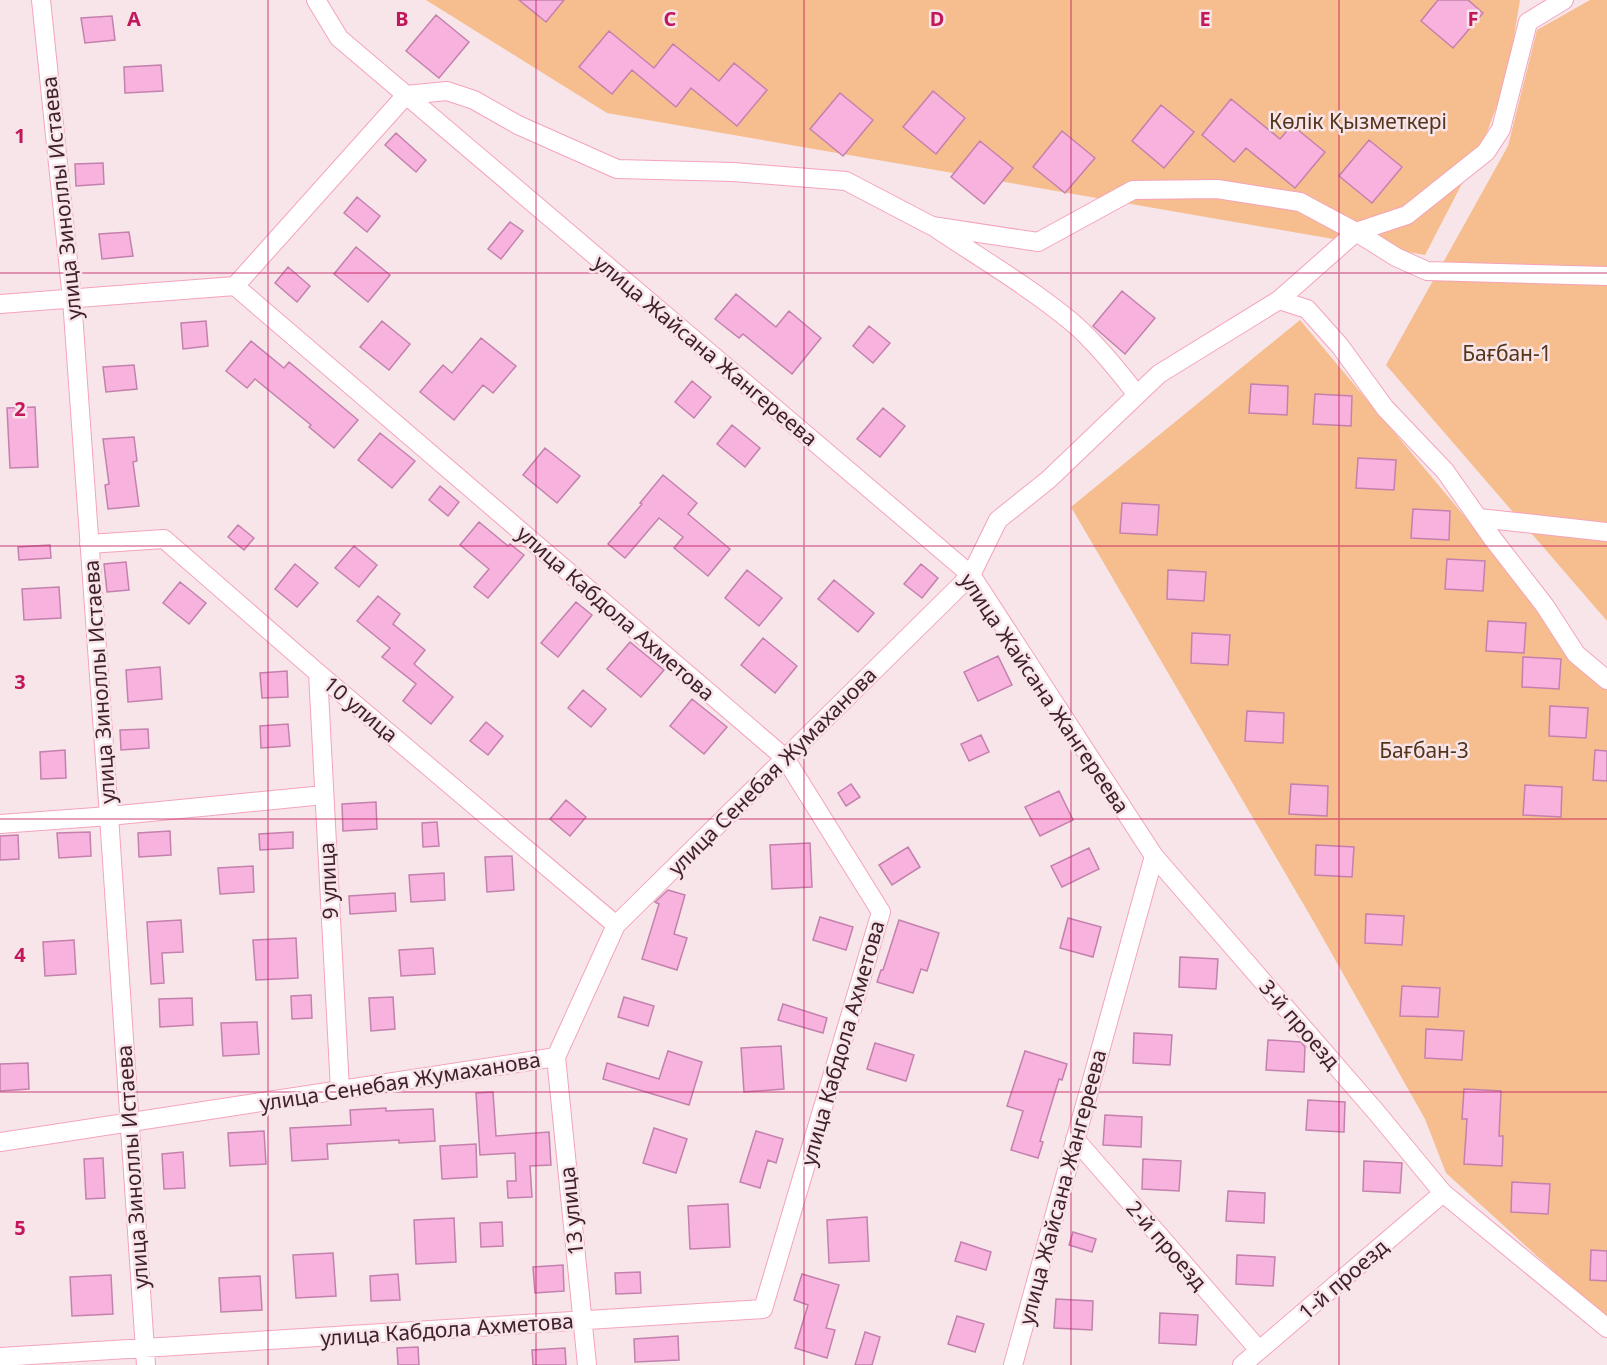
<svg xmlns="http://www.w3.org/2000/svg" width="1607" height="1365" font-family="'Noto Sans',sans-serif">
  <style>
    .green { fill: #f6bd8e }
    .building { fill: #f7b2de; stroke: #c481ad; stroke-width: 1.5 }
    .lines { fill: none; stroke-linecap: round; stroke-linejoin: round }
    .minor-casing { stroke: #f5a3bb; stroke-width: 20 }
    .minor { stroke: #fff; stroke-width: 18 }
    .grid { fill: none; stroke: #c2185b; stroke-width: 1.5; stroke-opacity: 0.55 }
    .labels { text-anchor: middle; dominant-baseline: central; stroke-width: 5; stroke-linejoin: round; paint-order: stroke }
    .park-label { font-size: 21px; fill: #54351a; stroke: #f7e5ea }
    .street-label { font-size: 21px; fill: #41212b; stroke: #f7e5ea }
    .grid-label { font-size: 20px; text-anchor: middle; font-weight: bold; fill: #c2185b; stroke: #f7e5ea; stroke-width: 5; stroke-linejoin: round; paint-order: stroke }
  </style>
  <rect width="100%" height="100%" fill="#f7e5ea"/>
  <path class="green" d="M426,0H1520L1507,78L1483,143L1425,255L607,113Z
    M1590,0H1607V621L1386,365L1508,146L1537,30Z
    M1300,320L1607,686V1320L1446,1173L1425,1119L1315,924L1071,507Z"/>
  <path class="building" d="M519,0H564L546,22Z
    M1438,0H1468L1483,13L1453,48L1421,21Z
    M436,15L469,42L439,78L406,51Z
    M112,16L115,40L85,43L81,18Z
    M609,31L654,68L673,44L719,81L734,63L767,90L737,126L691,88L676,107L632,70L612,94L579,67Z
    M161,65L163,91L125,93L124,67Z
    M933,91L965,118L936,154L903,127Z
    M840,93L873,120L843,156L810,129Z
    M1231,99L1280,139L1292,125L1325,152L1295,188L1246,148L1234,162L1202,135Z
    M1161,105L1194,132L1164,168L1132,141Z
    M1062,131L1095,158L1065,193L1033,167Z
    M396,133L426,160L416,172L385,145Z
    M1369,140L1402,167L1372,203L1339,176Z
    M980,141L1013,168L984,204L951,177Z
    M103,163L104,184L76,186L75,164Z
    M357,197L380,216L367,232L344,213Z
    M510,222L523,231L501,259L488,249Z
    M129,232L133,256L102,259L99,234Z
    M356,247L390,275L368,302L334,274Z
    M288,267L310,286L297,302L275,283Z
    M1122,291L1155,318L1125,354L1093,326Z
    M736,294L776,327L789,311L821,338L792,374L743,334L739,338L715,319Z
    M206,321L208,346L183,349L181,323Z
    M382,321L410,344L389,370L360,347Z
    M869,326L890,343L873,363L853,346Z
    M481,338L516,366L493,393L483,385L454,420L420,392L443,365L452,373Z
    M251,341L284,368L289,362L358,420L334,448L309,427L311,425L255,379L247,388L226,371Z
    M134,365L137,389L106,392L103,367Z
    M692,381L711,397L694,418L675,402Z
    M1251,384L1288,386L1287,415L1249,413Z
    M1315,394L1352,396L1351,426L1313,424Z
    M35,407L38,467L10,468L7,408Z
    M883,408L905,426L880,457L857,439Z
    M732,425L760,448L745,467L717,444Z
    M380,433L415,461L392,488L358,460Z
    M134,437L137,461L133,462L139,506L108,509L105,485L109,484L103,439Z
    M545,448L580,476L557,503L523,475Z
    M1358,458L1396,460L1394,490L1356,488Z
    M663,475L697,503L688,514L730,549L708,576L674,548L683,537L659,518L625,558L608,544L642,504L640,503Z
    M440,486L459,502L448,516L429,500Z
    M1122,503L1159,505L1157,535L1120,533Z
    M1413,509L1450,511L1449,540L1411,538Z
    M479,522L508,546L510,544L524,555L488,598L474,587L489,569L460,545Z
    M238,525L254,538L244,550L228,537Z
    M50,545L51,558L19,560L18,547Z
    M354,546L377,565L359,587L335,568Z
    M1447,559L1485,561L1483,591L1445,589Z
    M126,562L129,590L107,592L104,564Z
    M295,564L318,583L297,607L275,589Z
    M921,564L938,578L922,598L904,584Z
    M747,570L782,598L759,626L725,598Z
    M1168,570L1206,572L1204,601L1167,599Z
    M834,580L874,613L858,632L818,599Z
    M180,582L206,603L189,624L163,603Z
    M59,587L61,618L24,620L22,589Z
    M378,596L400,614L393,624L425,650L414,664L453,697L431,724L403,701L416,684L382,657L390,648L357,621Z
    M576,602L592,615L558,657L541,643Z
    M1488,621L1526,623L1524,653L1486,651Z
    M1192,633L1230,635L1228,665L1191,663Z
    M763,638L797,666L775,693L741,665Z
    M630,642L664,670L641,697L607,669Z
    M998,656L1012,685L978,701L964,672Z
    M1523,657L1561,659L1559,689L1522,687Z
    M160,667L162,699L128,702L126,670Z
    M287,671L288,697L262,698L260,673Z
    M583,690L606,709L591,727L568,708Z
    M692,699L727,727L704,754L670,726Z
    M1550,706L1588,708L1586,738L1549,736Z
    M1247,711L1284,713L1283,743L1245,741Z
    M486,722L503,736L488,755L470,741Z
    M288,724L290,746L261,748L260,726Z
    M148,729L149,748L121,750L120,730Z
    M981,735L989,752L969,761L961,744Z
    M65,750L66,778L41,779L40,752Z
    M1595,750L1607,751V781L1593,780Z
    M851,784L860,797L846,806L838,793Z
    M1291,784L1328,786L1327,816L1289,814Z
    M1525,785L1562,787L1561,817L1523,815Z
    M1059,791L1073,820L1040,836L1025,807Z
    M566,800L586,817L570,836L550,819Z
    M376,802L377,829L343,831L342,804Z
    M437,822L439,846L423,847L422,823Z
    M170,831L171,855L139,857L138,833Z
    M90,832L91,856L59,858L57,833Z
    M293,832V848L260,850L259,834Z
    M18,835L19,859L0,860V836Z
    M810,843L812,887L772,889L770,845Z
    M1316,845L1354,847L1352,877L1315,875Z
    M908,847L920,867L892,885L879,865Z
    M1089,848L1099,869L1062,887L1051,866Z
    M512,856L514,890L487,892L485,857Z
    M253,866L254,892L220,894L218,868Z
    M444,873L445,900L411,902L409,875Z
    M668,890L685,895L674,934L687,938L677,970L642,959L659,904L655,902Z
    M395,893L396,911L350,914L349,896Z
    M1366,914L1404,916L1402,945L1365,943Z
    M820,917L853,927L846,950L813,940Z
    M1068,918L1101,927L1093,957L1060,948Z
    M181,920L183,952L162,953L164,983L151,984L147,922Z
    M899,920L939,933L927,971L921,969L913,993L877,982L881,970H883Z
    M296,938L298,978L256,980L253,940Z
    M74,940L76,974L45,976L43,942Z
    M433,948L435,974L401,976L399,950Z
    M1180,957L1218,959L1216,989L1179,987Z
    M1402,986L1440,988L1438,1017L1400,1016Z
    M311,995L312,1018L292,1019L291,996Z
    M393,997L395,1029L371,1031L369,998Z
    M624,997L654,1006L648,1026L618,1017Z
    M192,998L193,1025L160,1027L159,999Z
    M783,1004L827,1018L823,1033L778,1020Z
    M257,1022L259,1054L223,1056L221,1023Z
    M1426,1029L1464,1031L1462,1060L1425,1058Z
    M1134,1033L1172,1035L1170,1065L1133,1063Z
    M1268,1040L1301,1042L1305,1047L1304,1072L1266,1070Z
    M875,1043L914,1055L906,1081L867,1069Z
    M781,1046L784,1089L744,1092L741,1048Z
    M668,1051L702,1062L689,1105L603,1079L607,1063L659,1079Z
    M1025,1051L1067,1064L1062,1080L1059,1079L1040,1141L1043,1142L1038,1158L1011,1150L1023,1111L1007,1106Z
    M28,1063L29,1089L0,1091V1064Z
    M1464,1089L1501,1091L1499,1136H1503L1502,1166L1464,1164L1467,1119H1462Z
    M493,1092L496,1136L549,1132L551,1165L530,1166L532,1197L508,1198L507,1181H516L515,1153L480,1155L476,1093Z
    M1308,1100L1345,1102L1344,1132L1306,1130Z
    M386,1108V1111L433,1109L435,1141L399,1143V1140L327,1144L328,1159L292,1161L290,1128L351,1125L350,1110Z
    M1105,1115L1142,1117L1141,1147L1103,1145Z
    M654,1128L687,1139L676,1173L643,1163Z
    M264,1131L266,1164L230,1166L228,1133Z
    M756,1131L783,1139L776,1163L768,1160L760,1188L740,1182Z
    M476,1144L477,1177L442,1179L440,1146Z
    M183,1152L185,1188L164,1189L162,1154Z
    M103,1158L105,1198L86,1199L84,1159Z
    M1143,1159L1181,1161L1179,1191L1142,1189Z
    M1364,1161L1402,1163L1400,1193L1363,1191Z
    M1512,1182L1550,1184L1548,1214L1511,1212Z
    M1228,1191L1265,1193L1264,1223L1226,1221Z
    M728,1204L730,1247L690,1249L688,1206Z
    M867,1217L869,1261L829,1263L827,1220Z
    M454,1218L456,1262L416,1264L414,1220Z
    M502,1222L503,1246L481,1247L480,1223Z
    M1073,1232L1096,1239L1092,1252L1069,1245Z
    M961,1242L991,1252L986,1270L955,1261Z
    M1591,1250L1607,1251V1281L1590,1280Z
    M333,1253L336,1296L296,1298L293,1255Z
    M1237,1255L1275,1257L1273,1286L1236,1284Z
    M563,1265L564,1291L535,1293L533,1267Z
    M640,1272L641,1293L616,1294L615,1273Z
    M398,1274L400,1300L371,1301L370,1276Z
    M802,1274L839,1285L826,1328L835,1330L827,1358L795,1348L808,1305L794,1300Z
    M111,1275L113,1314L72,1316L70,1277Z
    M260,1276L262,1310L221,1312L219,1278Z
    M1056,1299L1093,1301L1092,1330L1054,1328Z
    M1160,1313L1198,1315L1196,1345L1159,1343Z
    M957,1316L984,1324L975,1352L948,1344Z
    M865,1332L880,1337L872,1365H855Z
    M678,1336L679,1360L635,1362L634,1339Z
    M418,1347L419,1365H398L397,1348Z
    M565,1348L566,1365H533L532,1350Z"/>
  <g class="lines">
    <defs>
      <path id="minor" d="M41,0L72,299L109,816L146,1365
        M316,0L339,38L971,575L1154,856L1013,1365
        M937,229C982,259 1031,288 1073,323C1097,344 1118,370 1137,395
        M1279,300L1307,309L1340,346L1385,408L1445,471L1493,539L1545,606L1576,654L1607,680
        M0,304L235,286L406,95L447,91L474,100L518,125L617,169L733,172L846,181L932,226L1038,242L1133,190L1217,189L1300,202L1356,232L1396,257L1427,271L1607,276
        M1479,518L1607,532
        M89,544L164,539L318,673L616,925
        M318,673L340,1090
        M0,824L109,816L324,795
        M1154,856L1377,1113L1443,1193L1607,1328
        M556,1057L587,1365
        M1075,1139L1259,1350
        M0,1142L556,1057L616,925L971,575L998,520L1048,480L1159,374L1279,300L1356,232L1407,215L1486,152L1501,129L1528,22L1564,0
        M0,1357L763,1309L881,912L785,758L235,286
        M1242,1365L1443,1193"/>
    </defs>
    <use href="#minor" class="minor-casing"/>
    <use href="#minor" class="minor"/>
  </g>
  <path class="grid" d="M268,0V1365M536,0V1365M804,0V1365M1071,0V1365M1339,0V1365M0,273H1607M0,546H1607M0,819H1607M0,1092H1607"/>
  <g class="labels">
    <g class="park-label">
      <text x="1358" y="121">Көлік Қызметкері</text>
      <text x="1507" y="353">Бағбан-1</text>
      <text x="1424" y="750">Бағбан-3</text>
    </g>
    <g class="street-label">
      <text transform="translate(61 198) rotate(-96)">улица Зиноллы Истаева</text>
      <text transform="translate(706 350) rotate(40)">улица Жайсана Жангереева</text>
      <text transform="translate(616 613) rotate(41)">улица Кабдола Ахметова</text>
      <text transform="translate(99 682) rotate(-94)">улица Зиноллы Истаева</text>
      <text transform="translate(1045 693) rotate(56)">улица Жайсана Жангереева</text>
      <text transform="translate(361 709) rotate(40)">10 улица</text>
      <text transform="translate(772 771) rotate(-45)">улица Сенебая Жумаханова</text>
      <text transform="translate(328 881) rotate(-93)">9 улица</text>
      <text transform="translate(1300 1024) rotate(49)">3-й проезд</text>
      <text transform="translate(842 1043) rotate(-74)">улица Кабдола Ахметова</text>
      <text transform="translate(400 1081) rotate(-9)">улица Сенебая Жумаханова</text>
      <text transform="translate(132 1167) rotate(-94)">улица Зиноллы Истаева</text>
      <text transform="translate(1062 1187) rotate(-75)">улица Жайсана Жангереева</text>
      <text transform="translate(571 1211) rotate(-96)">13 улица</text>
      <text transform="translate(1167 1245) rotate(49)">2-й проезд</text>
      <text transform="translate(1343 1279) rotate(-41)">1-й проезд</text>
      <text transform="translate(447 1329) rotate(-4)">улица Кабдола Ахметова</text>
    </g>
  </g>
  <g class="grid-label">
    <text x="134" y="26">A</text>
    <text x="402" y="26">B</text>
    <text x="670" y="26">C</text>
    <text x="937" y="26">D</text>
    <text x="1205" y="26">E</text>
    <text x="1473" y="26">F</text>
    <text x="20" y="143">1</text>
    <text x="20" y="416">2</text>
    <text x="20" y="689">3</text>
    <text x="20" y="962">4</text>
    <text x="20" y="1235">5</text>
  </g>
</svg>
